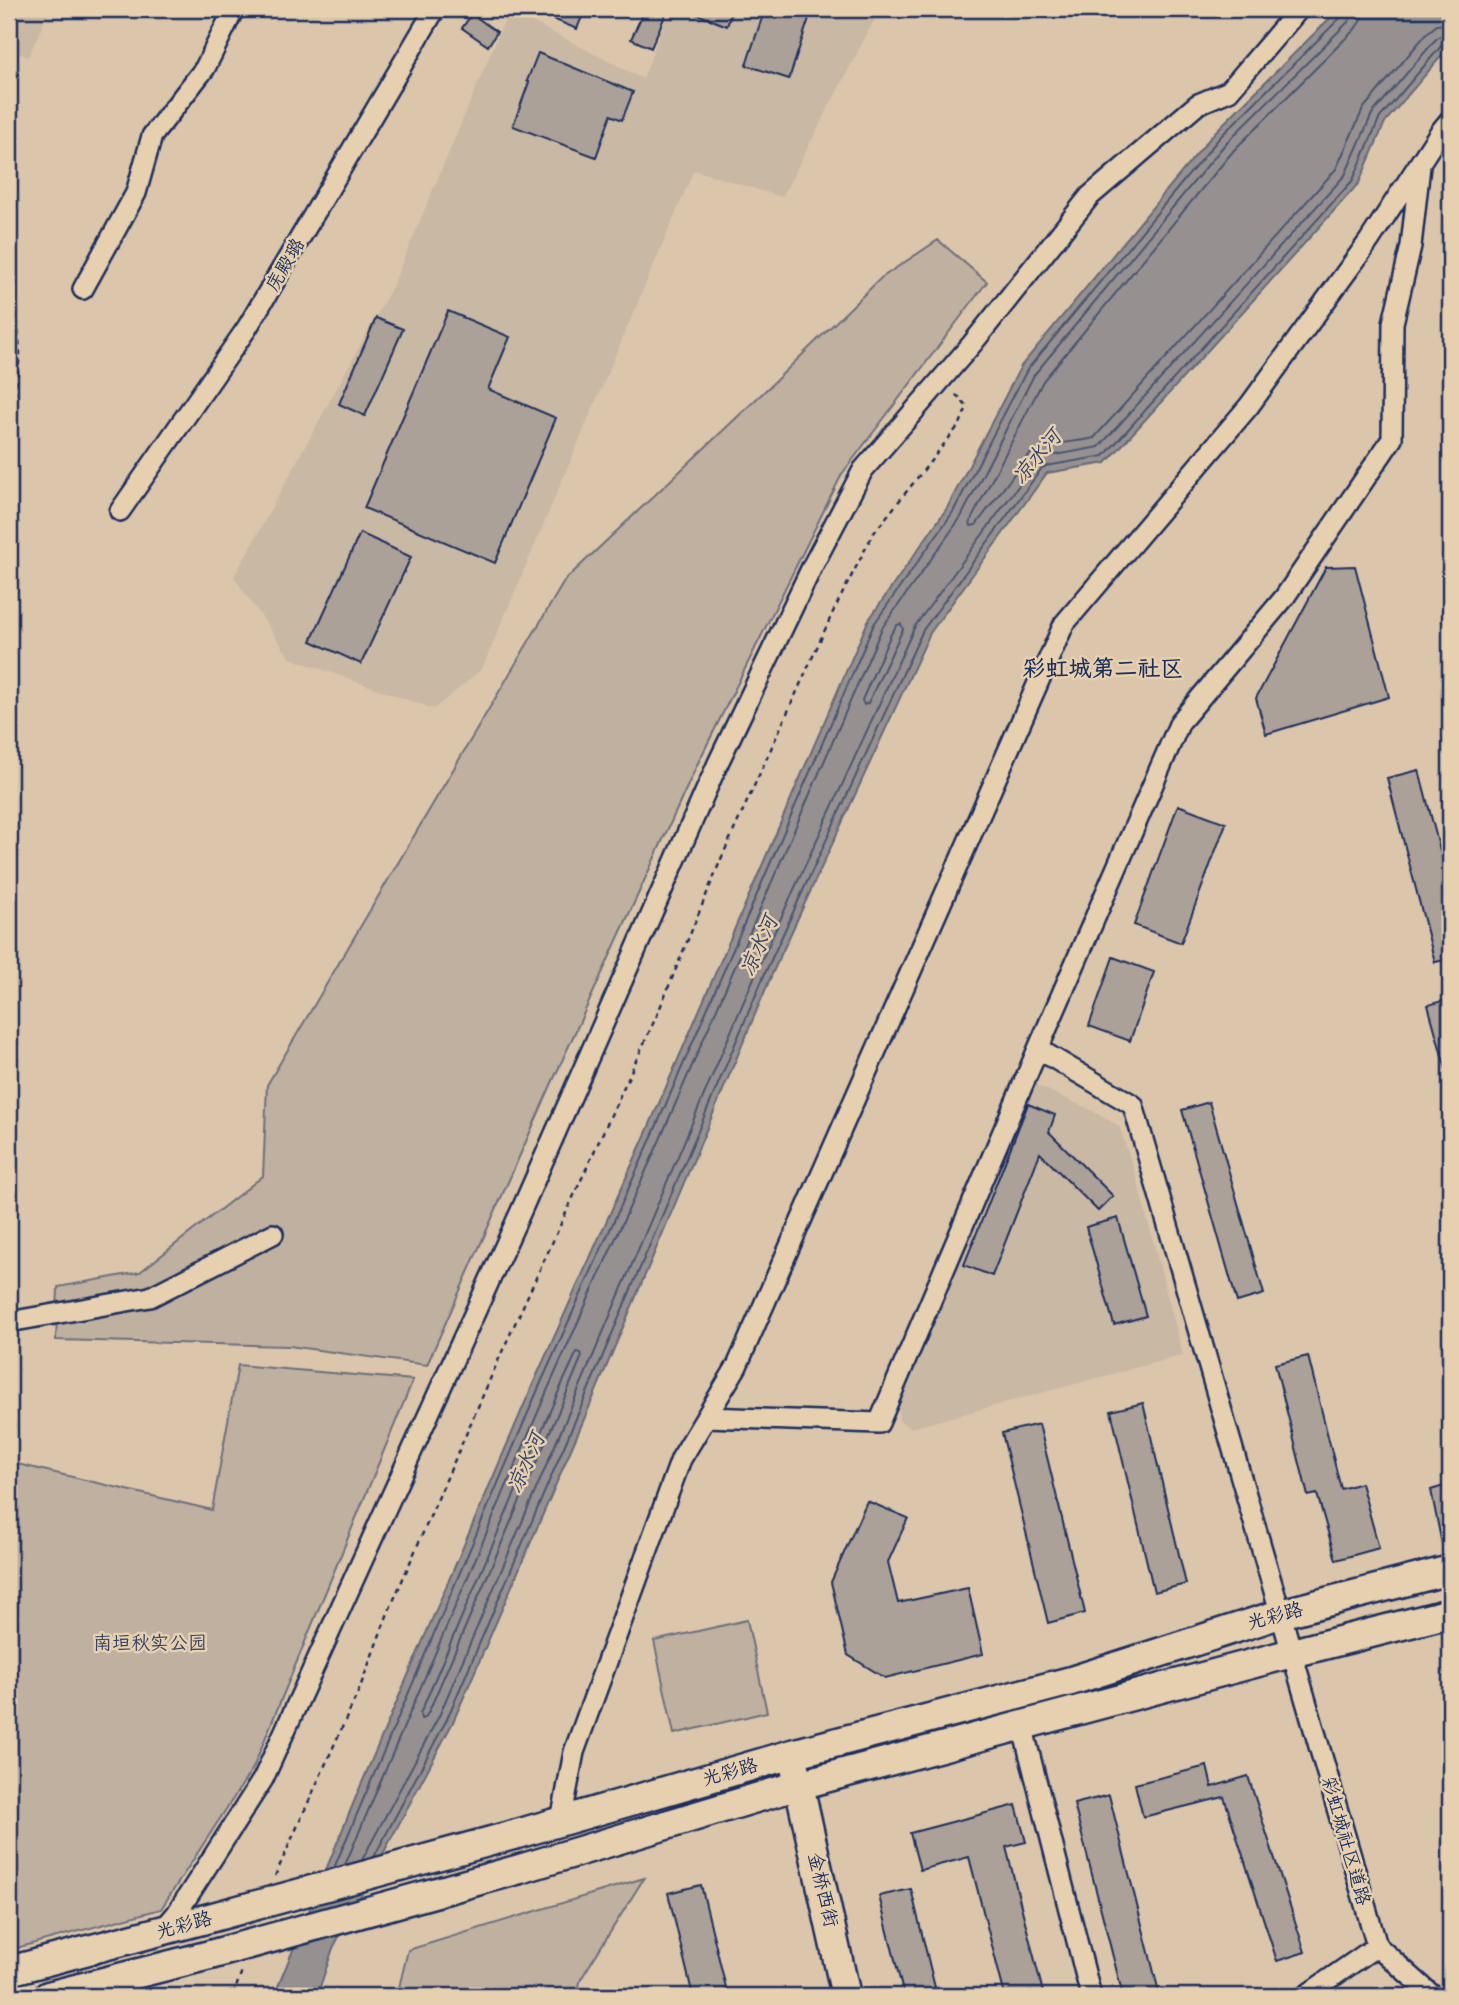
<svg xmlns="http://www.w3.org/2000/svg" width="1459" height="2005" font-family="Pangolin,'LXGW WenKai TC',sans-serif">
  <style>
    .built { fill: #c9b8a4 }
    .green { fill: #bfb0a0; stroke: #6d707f; stroke-width: 2 }
    .water { fill: #969190; stroke: #656a7c; stroke-width: 2 }
    .lines { fill: none; stroke-linecap: round; stroke-linejoin: round }
    .shore { stroke: #4c5672; stroke-width: 2 }
    .building { fill: #aba198; stroke: #1b2f5e; stroke-width: 2 }
    .street-casing { stroke: #1b2f5e; stroke-width: 24 }
    .secondary-casing { stroke: #1b2f5e; stroke-width: 33 }
    .path { stroke: #1b2f5e; stroke-width: 2.5; stroke-dasharray: 5 5; stroke-linecap: butt }
    .street { stroke: #e7d0b0; stroke-width: 19 }
    .secondary { stroke: #e7d0b0; stroke-width: 28 }
    .secondary-bridge-casing { stroke: #1b2f5e; stroke-width: 33; stroke-linecap: butt }
    .secondary-bridge { stroke: #e7d0b0; stroke-width: 28 }
    .labels { text-anchor: middle; dominant-baseline: central; stroke-width: 5; stroke-linejoin: round; paint-order: stroke }
    .street-label { font-size: 19px; fill: #1b2f5e; stroke: #e7d0b0 }
    .park-label { font-size: 19px; fill: #344268; stroke: #e7d0b0 }
    .water-label { font-size: 21px; font-style: italic; fill: #344368; stroke: #e7d0b0 }
    .quarter-label { font-size: 23px; font-weight: bold; fill: #1b2f5e; stroke: #e7d0b0 }
  </style>
  <rect width="100%" height="100%" fill="#dbc6ab"/>
  <filter id="ink" filterUnits="userSpaceOnUse"><feTurbulence type="fractalNoise" baseFrequency=".0143" numOctaves="2"/><feDisplacementMap in="SourceGraphic" scale="14" xChannelSelector="R" yChannelSelector="G"/><feConvolveMatrix kernelMatrix="1 2 1 2 8 2 1 2 1" color-interpolation-filters="sRGB"/></filter>
  <g filter="url(#ink)">
    <path class="built" d="M9,9H50L28,57L9,49Z
      M669,9H880L782,197L694,170L482,669L434,709L290,658L234,577L392,287L509,10L643,79Z
      M1031,1083L1089,1109L1119,1126L1135,1172L1183,1355L911,1428L899,1421V1407Z"/>
    <path class="green" d="M938,240L987,282L842,474L697,765L551,1085L427,1365L289,1346L56,1340L58,1287L140,1272L263,1176L267,1085L565,580L768,388L881,278Z
      M238,1365L413,1380L253,1768L161,1909L9,1950V1462L212,1510Z
      M747,1620L767,1712L674,1734L654,1641Z
      M644,1878L581,1979L576,1996H397L408,1950Z"/>
    <path class="water" d="M1339,9H1450V46L1385,122L1359,183L1106,463L1047,473L930,633L772,974L591,1403L453,1722L333,1948L317,1996H274L358,1792L533,1384L644,1138L868,621L947,508L1021,366L1215,132Z"/>
    <g class="lines">
      <path class="shore" d="M1363,9L1361,20L1355,29L1234,150L1043,381L970,522L971,526L976,525L1026,458C1042,440 1072,444 1094,438L1336,169L1363,109L1427,33L1437,25L1450,23
        M901,624L903,629L868,703L864,705L862,700L891,634L897,625Z
        M577,1352L581,1353L582,1356L567,1392L429,1711L425,1718L421,1719L420,1714L557,1395Z
        M374,1857L447,1719L584,1400L766,971L923,630L1042,468L1046,466L1104,456L1353,180L1379,119L1442,45L1450,42
        M362,1860L439,1716L576,1396L758,968L915,626L1036,462L1045,457L1099,447L1345,175L1372,114L1436,39L1443,34L1450,33
        M345,1865L547,1391L658,1144L882,628L961,517L1034,375L1226,143L1348,22L1351,16L1352,9
        M334,1868L539,1387L650,1141L874,624L953,512L1027,370L1220,137L1341,17L1343,9"/>
    </g>
    <path class="building" d="M560,9H585L577,29L555,20Z
      M645,9H668L651,48L631,39Z
      M684,9H733L727,26Z
      M765,9H812L789,79L746,65Z
      M472,14L497,32L488,46L462,28Z
      M538,53L633,92L622,120L611,115L596,157L513,126L529,82L527,81Z
      M448,311L510,337L488,389L556,418L495,563L364,508Z
      M376,318L403,329L365,416L339,404Z
      M360,533L411,557L361,664L311,641Z
      M1355,566L1389,697L1266,734L1256,698L1326,567Z
      M1419,770L1450,889V959L1435,962L1387,778Z
      M1178,805L1226,823L1181,943L1134,925Z
      M1113,957L1154,972L1130,1041L1089,1026Z
      M1450,999V1070H1446L1428,1005Z
      M1209,1102L1264,1294L1237,1302L1182,1110Z
      M1028,1104L1055,1115L1049,1132L1113,1196L1098,1211L1040,1153L992,1276L964,1265Z
      M1118,1218L1146,1316L1114,1325L1086,1227Z
      M1308,1356L1341,1489L1361,1483L1379,1548L1336,1560L1317,1494L1308,1496L1275,1364Z
      M1143,1403L1186,1584L1154,1592L1111,1411Z
      M1039,1424L1085,1613L1048,1623L1002,1433Z
      M1450,1484V1553L1444,1554L1431,1490Z
      M867,1501L908,1518L888,1562L898,1603L968,1588L983,1654L885,1678L848,1655L831,1582Z
      M1207,1766L1212,1787L1248,1776L1305,1952L1277,1961L1224,1797L1143,1817L1135,1784Z
      M1109,1795L1160,1996H1123L1074,1804Z
      M1016,1805L1026,1842L1006,1847L1044,1996H1005L969,1857L920,1870L910,1833Z
      M701,1885L728,1996H693L668,1893Z
      M911,1889L937,1996H904L879,1896Z"/>
    <g class="lines">
      <defs>
        <path id="street" d="M83,289L136,193L152,136L205,68L234,9
          M120,511L247,328L435,9
          M1038,1049L1133,1105L1377,1946L1305,1996
          M9,1322L150,1297L273,1234
          M706,1417L879,1423L1038,1049L1180,722L1284,598L1392,439L1393,323L1411,246L1420,166
          M1022,1725L1091,1996
          M561,1821L574,1752L681,1459L737,1366L1064,624L1249,406L1369,241L1440,132L1450,120
          M162,1931L177,1913L263,1779L521,1211L718,763L812,567L863,470L972,344L1090,196L1198,104L1229,91L1299,9
          M1377,1946L1433,1996"/>
        <path id="secondary" d="M795,1767L846,1996
          M517,1834L792,1754L1071,1681L1280,1614L1450,1570
          M520,1869L799,1785L1292,1653L1450,1613
          M9,1971L202,1920
          M48,1996L210,1955"/>
      </defs>
      <use href="#street" class="street-casing"/>
      <use href="#secondary" class="secondary-casing"/>
      <path class="path" d="M9,231L12,246L20,353L11,433L9,437
        M275,1876L359,1690L388,1613L501,1354L657,1015L721,859L833,612L873,534L960,424L967,407L959,397L952,393
        M233,1996L243,1968"/>
      <use href="#street" class="street"/>
      <use href="#secondary" class="secondary"/>
      <defs>
        <path id="secondary-bridge" d="M202,1920L517,1834
          M210,1955L520,1869"/>
      </defs>
      <use href="#secondary-bridge" class="secondary-bridge-casing"/>
      <use href="#secondary-bridge" class="secondary-bridge"/>
    </g>
  </g>
  <g class="labels">
    <g class="street-label">
      <text transform="translate(285 265) rotate(-60)">庑殿璐</text>
      <text transform="translate(1275 1616) rotate(-15)">光彩路</text>
      <text transform="translate(730 1772) rotate(-16)">光彩路</text>
      <text transform="translate(1346 1841) rotate(74)">彩虹城社区道路</text>
      <text transform="translate(823 1890) rotate(77)">金桥西街</text>
      <text transform="translate(184 1925) rotate(-15)">光彩路</text>
    </g>
    <g class="park-label">
      <text x="150" y="1643">南垣秋实公园</text>
    </g>
    <g class="water-label">
      <text transform="translate(1037 457) rotate(-50)">凉水河</text>
      <text transform="translate(759 946) rotate(-66)">凉水河</text>
      <text transform="translate(526 1463) rotate(-66)">凉水河</text>
    </g>
    <g class="quarter-label">
      <text x="1103" y="668">彩虹城第二社区</text>
    </g>
  </g>
  <rect width="1459" height="2005" fill="none" stroke="#e7d0b0" stroke-width="35"/>
  <rect x="18" y="18" width="1424" height="1970" fill="none" stroke="#1b2f5e" stroke-width="2.5" filter="url(#ink)"/>
</svg>
